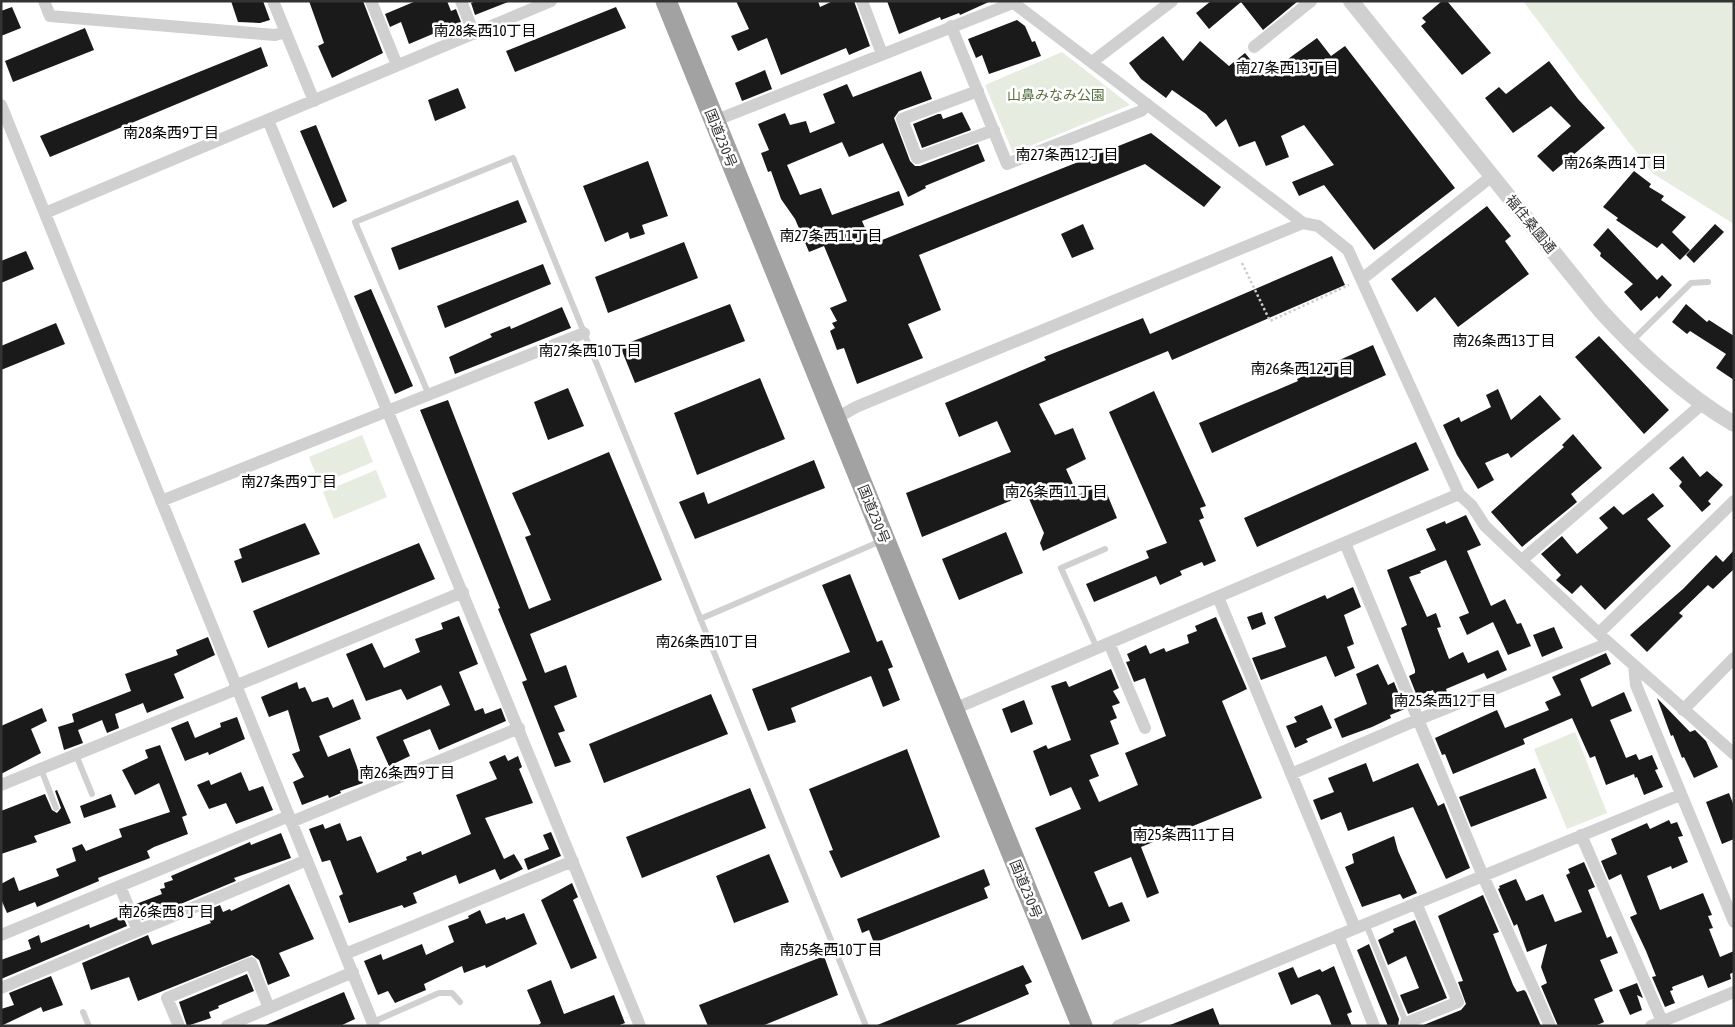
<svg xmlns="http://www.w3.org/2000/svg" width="1735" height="1027" font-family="'Asap Condensed','Noto Sans JP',sans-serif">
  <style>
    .green { fill: #e6ecdf }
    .building { fill: #1a1a1a }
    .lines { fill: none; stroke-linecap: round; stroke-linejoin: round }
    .path { stroke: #cdcdcd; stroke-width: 2.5; stroke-dasharray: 2.5 2.5; stroke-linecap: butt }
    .service { stroke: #d0d0d0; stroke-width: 6 }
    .minor { stroke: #d0d0d0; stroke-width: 12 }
    .tertiary { stroke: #d0d0d0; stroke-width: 16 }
    .trunk { stroke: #a2a2a2; stroke-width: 21 }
    .labels { text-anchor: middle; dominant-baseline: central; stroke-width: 5; stroke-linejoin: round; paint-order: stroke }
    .park-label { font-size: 14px; fill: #56703f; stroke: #fff }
    .street-label { font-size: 14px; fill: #333; stroke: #fff }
    .neighbourhood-label { font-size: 15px; fill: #000; stroke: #fff }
  </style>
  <rect width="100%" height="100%" fill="#fff"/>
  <path class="green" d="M1523,1H1734V224L1652,173Z
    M1062,52L1130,105L1013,153L985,85Z
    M362,435L373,462L320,484L309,457Z
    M376,470L387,497L334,519L323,492Z
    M1575,732L1607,813L1567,829L1534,749Z"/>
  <path class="building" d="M231,1H263L270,20L260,23L238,22Z
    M309,1H363L383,53L332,78L318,46L324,43Z
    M416,1H447L451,11L456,9L461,22L409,44L401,22L390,27L385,14Z
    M476,1H508V2L475,15L471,3Z
    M736,1H818L820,7L833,1H854L870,46L849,55L846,48L781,75L767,38L738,51L731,36L749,29Z
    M887,1H991L960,15L959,13L941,20L940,17L899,34Z
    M1211,1H1298L1263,30L1241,2L1209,29L1196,13Z
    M1442,1H1447L1491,53L1462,75L1421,26L1426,22L1422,18Z
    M12,7L21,28L1,36V11Z
    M616,7L626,28L515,72L506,51Z
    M1017,20L1025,26L1032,42L1035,41L1041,56L989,74L982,55L976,58L968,39Z
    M85,28L94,50L13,82L5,61Z
    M1163,36L1183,61L1200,41L1229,66L1245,53L1263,75H1266L1317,38L1331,56L1345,46L1455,188L1374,250L1324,185L1299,196L1292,182L1334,165L1304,125L1281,136L1289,157L1266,166L1255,141L1239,147L1226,119L1216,127L1206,114L1172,90L1166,98L1141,79L1129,63Z
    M261,47L268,66L50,157L40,136Z
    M1549,61L1578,99L1605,128L1553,172L1537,156L1571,126L1551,106L1513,133L1485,98L1499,87L1506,94Z
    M765,70L772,89L742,101L735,83Z
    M921,71L932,99L899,111L894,118L910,161L915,166H920L978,144L985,161L925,186L926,188L908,197L883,143L849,157L842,142L787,165L800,195L821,188L832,215L899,191L904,205L862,221L872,244L1151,133L1221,187L1204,207L1145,164L919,255L941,310L908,324L923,358L857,384L844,348L837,350L830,331L835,328L832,323L837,321L830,308L847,301L824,246L809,252L795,219L781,199L771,171L768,172L761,153L769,150L758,124L785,113L790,125L806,121L810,133L835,123L823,94L847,84L853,97Z
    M458,88L466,108L435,121L428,100Z
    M962,112L971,130L922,148L913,124L938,114H941L943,119Z
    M316,125L347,201L333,208L300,131Z
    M648,161L668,216L642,225L645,234L630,239L628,232L605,242L583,186Z
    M1634,171L1651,184L1649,187L1664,196L1661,200L1686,217L1672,232L1690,250L1680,260L1662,243L1657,248L1616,220L1618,218L1603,207Z
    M518,200L527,222L399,270L391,248Z
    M1487,206L1511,236L1505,241L1529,274L1458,327L1435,297L1417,312L1391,279Z
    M1083,224L1094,249L1072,258L1061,234Z
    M1715,224L1724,232L1694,263L1686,255Z
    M1608,228L1657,280L1662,275L1672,285L1659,299L1657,296L1641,311L1624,292L1633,284L1600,256L1601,253L1593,245Z
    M684,242L698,278L608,313L595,277Z
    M26,251L34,269L1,283V261Z
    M1332,256L1345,285L1172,360L1168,351L1039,404L1055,435L1073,428L1086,459L1066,469L1078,495L1103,484L1117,518L1043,551L1040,543L1044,533L1027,494L922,537L906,493L1011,452L997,421L959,437L945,403L1046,360L1044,357L1143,318L1150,334Z
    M543,264L551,284L445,328L437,306Z
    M371,289L413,386L395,394L354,296Z
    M730,304L745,341L635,383L620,346Z
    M1686,304L1707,322L1709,320L1734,336V380L1716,368L1726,354L1690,331L1687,334L1672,322Z
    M562,307L571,328L455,374L449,357L492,337L490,334L510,326L511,329Z
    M56,323L65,344L1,370V346Z
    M1599,336L1669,410L1644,434L1575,357Z
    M1373,345L1386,375L1212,453L1199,423L1298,381L1297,379Z
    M760,378L785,439L697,475L674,413Z
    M568,388L584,426L548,440L534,402Z
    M1498,389L1511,420L1540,395L1561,419L1511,458L1508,453L1485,463L1494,480L1478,489L1457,455L1443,425L1459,417L1461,422L1491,407L1486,395Z
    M1154,391L1206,506L1200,508L1204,518L1199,520L1216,561L1204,566L1202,562L1180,571L1182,575L1160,585L1156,576L1094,602L1086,584L1149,558L1146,551L1167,543L1109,412Z
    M448,400L529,609L551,600L525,537L531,535L512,493L609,452L662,580L530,634L545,673L566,665L577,697L554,706L565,731L558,733L571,762L555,767L522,682L527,680L498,609L500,608L420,410Z
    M1573,434L1602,468L1571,494L1577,502L1522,547L1491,512L1564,447L1562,445Z
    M1416,442L1429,470L1257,547L1244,518Z
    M1683,456L1700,477L1707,471L1723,485L1708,501L1711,504L1702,512L1679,486L1682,482L1669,468Z
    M814,460L825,488L695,539L679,502L704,492L708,504Z
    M1653,493L1664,506L1647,519L1671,546L1605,610L1581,585L1572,594L1556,580L1561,575L1541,554L1562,536L1577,554L1608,528L1599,518L1614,506L1623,515Z
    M1466,515L1481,545L1467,551L1491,606L1505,599L1517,624L1521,623L1531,646L1508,655L1493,622L1467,635L1459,617L1469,613L1446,560L1420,571L1421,573L1409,577L1427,617L1436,613L1441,627L1437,628L1449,659L1463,652L1468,663L1498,650L1507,670L1487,679L1484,673L1446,689L1447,692L1435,696L1433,690L1417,696L1409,676L1415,673V670L1401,628L1407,625L1387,570L1436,550L1426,529L1445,521L1446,524Z
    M305,523L320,554L242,583L234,561L242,558L239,549Z
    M1006,532L1023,573L959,600L942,559Z
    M419,543L435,579L268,648L253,611Z
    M1734,550V569L1713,589L1708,585L1679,613L1683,616L1647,652L1630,635L1683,589L1716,555L1723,562Z
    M850,574L877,642L882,640L893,667L888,669L900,700L883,707L871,676L791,708L796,722L768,731L752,689L850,652L822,585Z
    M1353,587L1361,607L1344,615L1354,644L1347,647L1355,668L1335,677L1326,656L1261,680L1252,658L1286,647L1274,617L1325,595L1327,599Z
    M1262,612L1266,624L1252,630L1247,617Z
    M459,616L478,664L459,672L475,711L483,708L485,714L501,708L506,721L439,750L430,729L403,740L410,756L389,766L376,737L450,705L441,685L407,700L401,689L366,701L346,654L372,643L384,668L420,652L415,639L443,629L441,623Z
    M1216,617L1247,689L1222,701L1262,798L1141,847L1159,893L1147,898L1131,857L1094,872L1109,907L1122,902L1130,921L1082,940L1035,828L1081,809L1071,787L1050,796L1033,751L1046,745L1048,749L1071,740L1051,686L1066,681L1069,687L1111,669L1119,688L1113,691L1120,703L1112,706L1117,718L1110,721L1119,744L1090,755L1099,776L1089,780L1099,802L1138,785L1125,753L1166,736L1145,678L1134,682L1126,662L1130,661L1127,654L1146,645L1150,654L1164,648L1166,652L1189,643L1187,635L1197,631L1195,626Z
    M1554,627L1563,648L1542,657L1533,635Z
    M208,637L215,655L174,674L184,698L147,713L143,703L115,714L119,728L107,733L102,720L78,730L83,743L64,750L58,727L74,722L72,714L131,691L125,674L178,655L176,650Z
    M1606,653L1611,664L1580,679L1592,707L1624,692L1632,711L1610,720L1626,758L1636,754L1639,760L1652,755L1658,769L1655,770L1663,787L1644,795L1637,777L1635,778L1634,774L1606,785L1595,756L1590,758L1572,718L1523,739L1525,744L1453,774L1445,754L1442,755L1435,738L1497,710L1505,728L1549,710L1545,702L1561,695L1552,677Z
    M1378,664L1388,685L1394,682L1405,709L1390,715L1391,718L1372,727L1342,738L1334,719L1367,704L1356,674Z
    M297,682L299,689L305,687L312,702L328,697L333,708L353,699L361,719L319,736L328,757L350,748L363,783L340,791L341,793L329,798L328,795L302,805L293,782L304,777L292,754L300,751L288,710L269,717L261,697Z
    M711,694L728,734L604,783L589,744Z
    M1657,698L1690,732L1695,730L1706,741L1718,767L1694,778L1684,757L1682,758L1673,735L1671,736Z
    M1024,700L1033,724L1011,733L1002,709Z
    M1322,705L1332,728L1306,739L1308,742L1295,748L1286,726L1297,722L1294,717Z
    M42,708L47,721L31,729L41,753L1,774V726Z
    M237,717L245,739L209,755L208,752L185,761L171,728L188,721L195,738L221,727L220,723Z
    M160,745L187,815L182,817L188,834L154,847L147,851L150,858L98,878L99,881L37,907L35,902L7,913L1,899V884L14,877L19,891L59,876L56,869L76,861L72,848L82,844L86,851L122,837L119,829L170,812L159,783L135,795L122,770L148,758L145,750Z
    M907,749L940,837L841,878L829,851L833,850L809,789Z
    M505,755L508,761L518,756L522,767L519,769L533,803L485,818L504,859L514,854L523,869L500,880L495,869L459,884L456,875L413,893L417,903L404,908L402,905L349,923L339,896L343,894L330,860L322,862L309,829L323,824L325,829L340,823L347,841L361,836L377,873L407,860L406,857L421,851L422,855L471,834L456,795L497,779L489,762Z
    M1366,763L1373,782L1418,763L1438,806L1444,803L1470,868L1446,879L1413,807L1348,831L1341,812L1321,820L1313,800L1334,792L1328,778Z
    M1535,768L1547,798L1471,827L1459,797Z
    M241,772L249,791L263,786L273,810L236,824L226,803L209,809L197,785L209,780L211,785Z
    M750,788L766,828L642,878L626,837Z
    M57,790L71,823L34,836L37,842L1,854V811L45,794L52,810L57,813L61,808L55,791Z
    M1729,793L1734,806V839L1722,844L1706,802Z
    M111,794L116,807L84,818L80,806Z
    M1669,820L1671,824L1677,822L1683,836L1678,837L1688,862L1672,869L1671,866L1647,876L1660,910L1703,893L1712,915L1708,916L1713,928L1709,929L1720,957L1734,951V972L1730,974L1731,979L1708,988L1703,975L1672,987L1673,990L1670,991L1675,1003L1665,1007L1652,977L1656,976L1646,951L1630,917L1637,914L1621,874L1609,880L1601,861L1617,854L1611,839L1647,823L1650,829Z
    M551,832L561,856L528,870L524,859L549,849L543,835Z
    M281,833L291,858L234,878L236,881L142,920L136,904L162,894L160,889L165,888L164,883L173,880L171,876L250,842L251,845Z
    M1394,836L1398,851L1417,893L1403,899L1400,894L1362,907L1345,867L1354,863L1352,854Z
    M769,854L789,902L734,923L716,876Z
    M1584,862L1595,887L1588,890L1607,938L1611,936L1618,953L1600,960L1613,991L1594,999L1604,1022L1595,1026H1558L1541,986L1547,983L1541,967L1547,944L1527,952L1517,924L1514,926L1498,889L1500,888L1499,886L1516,879L1526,901L1543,894L1555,922L1582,912L1566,875L1570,873L1568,869Z
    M984,869L990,885L984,888L988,898L874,943L869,930L862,933L857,919Z
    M572,883L578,897L573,900L597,958L571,969L541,900Z
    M289,884L314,939L279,953L290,976L268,985L259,960L252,955L138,1001L129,977L91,990L82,963L148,935L152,945L211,923L205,911L220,905L223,912L230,909L231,911Z
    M1483,895L1499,932L1493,934L1513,985L1517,992L1524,990L1526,992L1541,1026H1421L1461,1010L1466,1004L1458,982L1463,981L1438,916Z
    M120,909L127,926L1,979V960L31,949L28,940L39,935L41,943L89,924L90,928L120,916L118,910Z
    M480,910L486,924L505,917L506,920L524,913L537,944L486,968L485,965L464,973L462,966L424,984L426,990L395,1003L388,991L378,995L364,961L381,954L383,960L422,944L426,955L454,942L448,926L469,918L468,916Z
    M1415,920L1447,998L1408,1014L1400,995L1419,988L1406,956L1388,965L1378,940L1394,932L1393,929Z
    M1369,944L1399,1019L1398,1026H1388L1357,950Z
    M824,956L838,995L762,1026H708L699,1005Z
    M1023,965L1032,982L1025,985L1029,994L953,1026H875Z
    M1334,966L1352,1012L1347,1014L1352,1026H1332L1320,996L1317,994L1291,1005L1278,973L1293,967L1298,978L1320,969L1322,972Z
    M247,974L254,991L218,1006L219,1008L209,1012L211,1018L187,1026L179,1002Z
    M51,976L63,1005L43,1012L41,1007L1,1026V1009L14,1005L9,993Z
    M551,980L564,1014L614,995L625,1023L617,1026H537L541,1023L527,990Z
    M1637,983L1643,998L1637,995L1642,1010L1630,1015L1619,990Z
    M344,992L355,1019L340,1026H263Z
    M1213,1008L1220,1026H1171L1170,1025Z"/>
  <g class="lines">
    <path class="path" d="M1242,263L1270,321L1349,285"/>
    <path class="service" d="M1631,342L1691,283L1708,282
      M429,395L355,222L513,158L866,1026
      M700,619L881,541
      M1097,648L1061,568L1105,549
      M76,755L92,794
      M41,769L56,808
      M1366,924L1407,1025
      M83,1012L89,1026
      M373,1022L439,993H452L460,1002"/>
    <path class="minor" d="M44,1L50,16L275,35L286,32
      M273,1L314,101
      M371,1L397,65
      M461,1L474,34
      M862,1L882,54
      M1011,1L1303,223L1318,226L1348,250L1459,494L1472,506L1485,526L1609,643L1734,754
      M951,26L1007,164L1141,111L1147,104
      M1254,47L1311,1
      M1092,62L1172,1
      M978,91L902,119L917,158L994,130
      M1,105L374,1026
      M268,120L640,1026
      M714,121L1013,3
      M45,213L551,1
      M1362,279L1492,176
      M835,419L856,407L1303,223
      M161,501L584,333
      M1345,543L1483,876L1550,1026
      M1522,560L1701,405
      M1218,597L1355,928
      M1599,633L1734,501
      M1109,643L1145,728
      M1634,665L1636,685L1734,922
      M235,686L463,592
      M954,709L1459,494
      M1683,710L1734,658
      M1291,774L1417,720L1609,643
      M1,785L237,689
      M291,822L519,728
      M1581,835L1662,1021
      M120,886L138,931
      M1,935L289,816
      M1338,935L1374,1026
      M345,954L573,861
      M1,988L307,860
      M1406,1023L1458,1002L1416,903
      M179,1026L167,998L251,963L269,1008
      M227,1026L353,972
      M1118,1026L1680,795
      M1651,1026L1734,992"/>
    <path class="tertiary" d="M1351,1L1600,310C1640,354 1682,393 1734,424"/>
    <path class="trunk" d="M666,1L1082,1026"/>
  </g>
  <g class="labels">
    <g class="park-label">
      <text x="1056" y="95">山鼻みなみ公園</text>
    </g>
    <g class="street-label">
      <text transform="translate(721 138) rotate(68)">国道230号</text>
      <text transform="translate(1531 224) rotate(51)">福住桑園通</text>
      <text transform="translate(874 514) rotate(68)">国道230号</text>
      <text transform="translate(1026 889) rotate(68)">国道230号</text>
    </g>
    <g class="neighbourhood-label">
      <text x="485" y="30">南28条西10丁目</text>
      <text x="1287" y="67">南27条西13丁目</text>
      <text x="171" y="132">南28条西9丁目</text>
      <text x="1067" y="154">南27条西12丁目</text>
      <text x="1615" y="162">南26条西14丁目</text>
      <text x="831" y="235">南27条西11丁目</text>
      <text x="1504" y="340">南26条西13丁目</text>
      <text x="590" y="350">南27条西10丁目</text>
      <text x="1302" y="368">南26条西12丁目</text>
      <text x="289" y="481">南27条西9丁目</text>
      <text x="1056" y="491">南26条西11丁目</text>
      <text x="707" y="641">南26条西10丁目</text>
      <text x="1445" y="700">南25条西12丁目</text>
      <text x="407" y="772">南26条西9丁目</text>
      <text x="1184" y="834">南25条西11丁目</text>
      <text x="166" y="911">南26条西8丁目</text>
      <text x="831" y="949">南25条西10丁目</text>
    </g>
  </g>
  <rect width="1735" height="1027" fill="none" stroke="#333333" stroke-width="5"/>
</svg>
